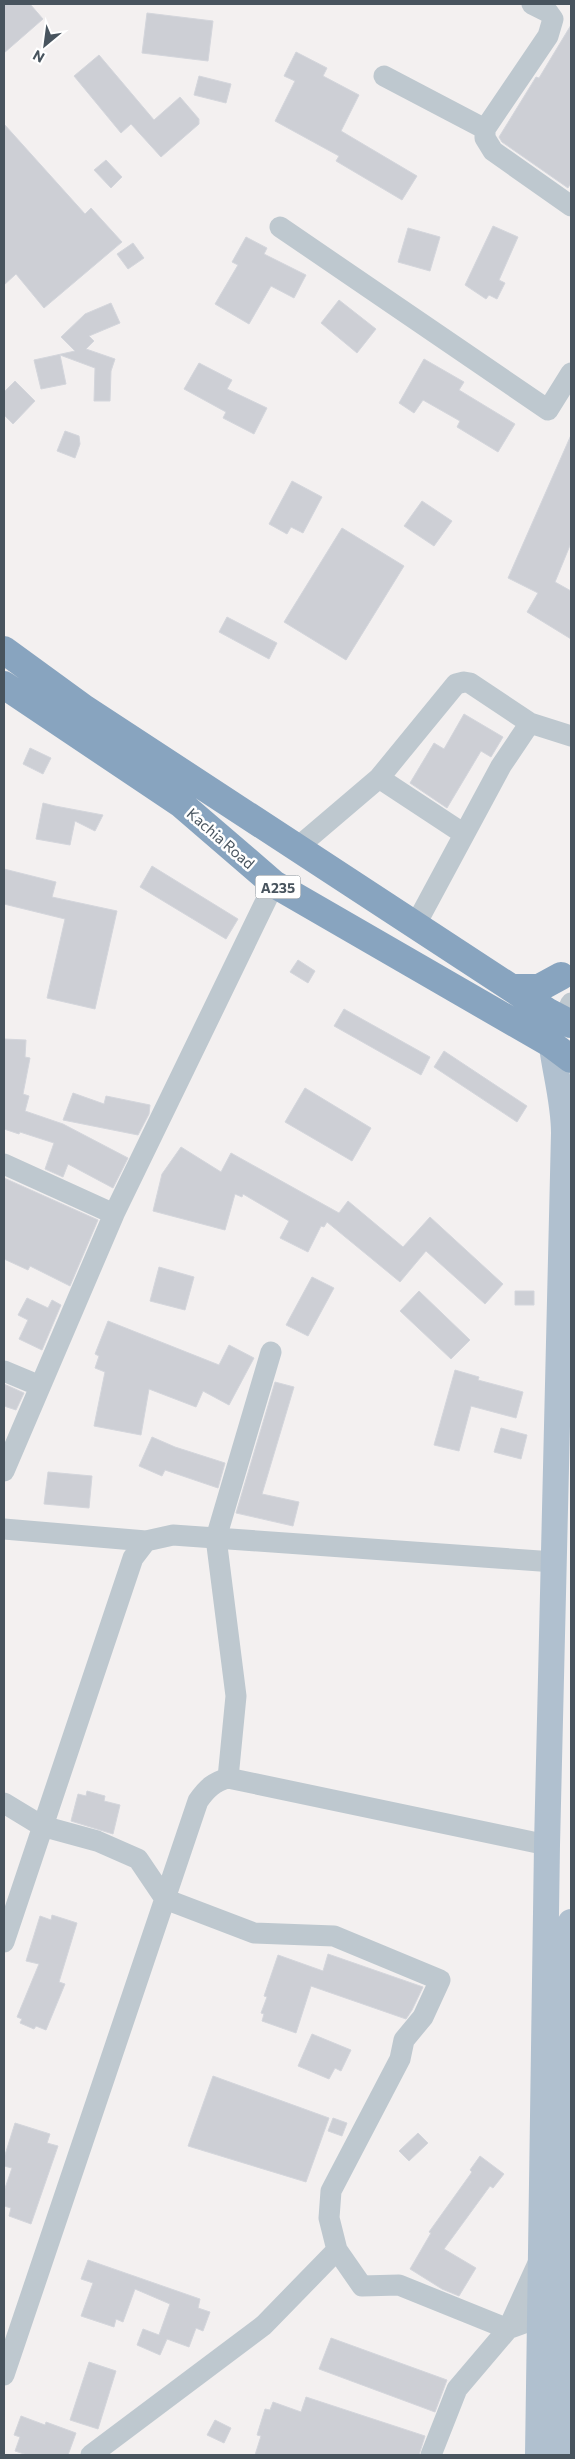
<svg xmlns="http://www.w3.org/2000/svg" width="575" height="2459" font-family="Commissioner,sans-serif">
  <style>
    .building { fill: #cdcfd5; stroke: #d4d6dc }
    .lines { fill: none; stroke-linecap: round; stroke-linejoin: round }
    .minor { stroke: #bec8cf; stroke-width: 21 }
    .major { stroke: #b0c0cf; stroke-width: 26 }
    .highway { stroke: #88a4bf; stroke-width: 28 }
    .labels { text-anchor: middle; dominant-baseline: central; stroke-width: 5; stroke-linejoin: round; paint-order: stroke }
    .shield { fill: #fff; stroke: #7f878e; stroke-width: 1 }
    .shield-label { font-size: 14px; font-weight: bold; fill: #48545e }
    .street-label { font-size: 15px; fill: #48545e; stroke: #fff }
  </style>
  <rect width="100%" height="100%" fill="#f3f0f0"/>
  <path class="building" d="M4,4H30L43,19L4,53Z
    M147,13L213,21L208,61L142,53Z
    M571,25V183L568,188L502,142L499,137L536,77L539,78Z
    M296,52L327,68L323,76L359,95L341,131L417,176L402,200L336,161L339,156L275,121L295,81L284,76Z
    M99,55L154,120L180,97L199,119V124L161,157L131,124L121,133L74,76Z
    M199,76L231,84L226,103L194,95Z
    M4,124L85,214L91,208L122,242L44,308L16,274L4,285Z
    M106,160L122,177L111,188L94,170Z
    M493,226L518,237L499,280L505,283L497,299L489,295L486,299L465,285Z
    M408,228L440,237L430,271L398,262Z
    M246,237L267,248L264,254L306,275L294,298L271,286L249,324L215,304L238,265L232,262Z
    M133,243L144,258L128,269L117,254Z
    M339,300L376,329L357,353L321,323Z
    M111,303L120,323L89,336L94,341L86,349L115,359L111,371L110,401H94L95,368L60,355L66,384L41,389L34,360L75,351L61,337L85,314Z
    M424,359L464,382L459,390L515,424L498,452L457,427L460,421L423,400L414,413L399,403Z
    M199,363L232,380L227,389L267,408L254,434L223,418L226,412L184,389Z
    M15,381L35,401L13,424L4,415V392Z
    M65,431L79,436L80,444L75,458L57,451Z
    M571,435V543L555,582L571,591V639L527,612L538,593L508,578Z
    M292,481L322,497L303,533L291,527L287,534L269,524Z
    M422,501L452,521L434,546L404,526Z
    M342,528L404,566L346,660L284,622Z
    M227,617L277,643L269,659L219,632Z
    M464,714L503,737L491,757L481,751L447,808L410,783L434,743L444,749Z
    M30,748L51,758L43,774L23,764Z
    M43,803L55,806L103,815L95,831L75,821L70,845L36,839Z
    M152,866L238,919L226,939L140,887Z
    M4,869L56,882L52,897L117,911L95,1009L47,998L65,919L4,904Z
    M298,960L315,971L308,983L290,972Z
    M344,1009L430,1057L421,1075L334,1026Z
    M4,1039L26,1040L25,1057L30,1058L23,1094L29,1096L25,1111L63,1124L128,1158L113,1188L68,1164L63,1177L45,1169L54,1143L20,1132L19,1134L4,1129Z
    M444,1051L527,1106L517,1122L434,1067Z
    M305,1088L371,1128L352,1161L285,1122Z
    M73,1093L104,1104L106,1096L150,1105L149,1114L138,1135L63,1120Z
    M181,1147L221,1172L231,1153L339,1213L348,1201L403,1247L430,1217L503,1284L485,1304L426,1251L400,1282L327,1222L324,1227L321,1226L308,1252L280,1238L289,1221L243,1194L242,1197L235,1194L225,1230L153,1211L162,1174Z
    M4,1178L98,1220L70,1286L30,1266L28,1270L4,1259Z
    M159,1267L194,1277L185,1310L150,1301Z
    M312,1277L334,1288L308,1336L286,1325Z
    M419,1291L470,1340L451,1359L400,1311Z
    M515,1291H534V1305H515Z
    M27,1298L48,1308L52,1300L61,1305L42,1350L19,1339L28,1320L18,1315Z
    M108,1321L219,1365L229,1345L254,1358L229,1405L203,1391L196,1407L149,1389L141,1435L94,1426L105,1372L95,1368L99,1356L95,1354Z
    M455,1370L479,1377L478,1380L523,1392L516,1418L471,1406L459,1451L434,1445Z
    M275,1382L294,1387L262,1494L299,1502L293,1526L236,1513Z
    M4,1384L24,1393L16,1410L4,1406Z
    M501,1428L527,1435L521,1459L494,1452Z
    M152,1437L175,1447L225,1463L218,1488L165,1470L162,1476L139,1466Z
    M48,1472L92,1476L89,1508L44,1504Z
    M87,1791L105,1796L104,1801L120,1805L113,1834L71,1821L78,1794L86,1796Z
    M52,1915L77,1923L59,1982L65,1984L46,2030L36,2026L34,2029L20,2023L22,2019L17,2017L39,1964L26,1961L40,1916L51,1920Z
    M328,1954L423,1987L412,2010L406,2019L311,1986L296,2033L262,2021L264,2014L261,2013L267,1997L264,1996L278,1955L323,1971Z
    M312,2034L351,2050L341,2071L335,2068L329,2079L298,2066Z
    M213,2076L329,2118L306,2182L188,2146Z
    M333,2118L347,2123L342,2136L328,2131Z
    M15,2123L50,2134L47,2143L58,2146L31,2224L9,2216L11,2208L4,2206V2191L12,2168L4,2166V2158Z
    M418,2133L428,2143L409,2161L399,2151Z
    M480,2156L504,2174L493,2188L490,2186L444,2249L476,2268L459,2296L442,2289L410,2269L431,2233L429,2232L472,2172L470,2170Z
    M88,2260L200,2299L198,2308L210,2312L203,2331L196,2328L189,2347L167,2339L160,2355L137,2345L143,2329L159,2335L170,2304L135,2289L123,2322L116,2319L114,2327L81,2316L93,2283L81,2279Z
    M331,2338L447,2380L435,2412L319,2369Z
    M89,2362L116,2371L98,2429L70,2420Z
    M306,2397L425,2436L419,2455H255L261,2436L257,2435L265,2409L270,2410L273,2402L301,2412Z
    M21,2416L45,2425L46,2422L76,2433L68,2455H27L15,2451L20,2437L14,2435Z
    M215,2420L231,2428L224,2443L207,2435Z"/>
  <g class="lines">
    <path class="minor" d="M532,4L548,12L553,19L548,36L485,129V138L493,151L571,206
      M384,76L485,129
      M280,227L548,410L571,373
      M379,778L464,834
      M298,847L379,778L456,684L464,682L470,683L530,723
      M416,924L501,766L530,723L571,736
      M564,1019L571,1003
      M4,1164L114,1214
      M4,1371L40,1386
      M4,1471L114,1214L274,884
      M4,1529L146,1541
      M228,1778L236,1696L216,1538L271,1352
      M4,1803L42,1826L97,1841L138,1859L165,1899L254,1933L334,1936L440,1980L423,2017L404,2040L400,2059L331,2191L329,2218L337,2250
      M4,1942L133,1558L146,1541L173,1535L554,1562
      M4,2375L198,1801C207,1788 214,1782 228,1778L547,1845
      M91,2455L264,2325L337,2250L362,2286L399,2285L508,2329L541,2317
      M431,2455L457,2389L508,2329L539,2261"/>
    <path class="major" d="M538,2455L547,1845L564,1133C564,1097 552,1063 550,1028
      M560,2455L571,1922"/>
    <path class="highway" d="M4,650L85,709L548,1012L571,1024
      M4,685L181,804L274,884L551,1044L571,1059
      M514,988H539L561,976"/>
  </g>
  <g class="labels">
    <rect class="shield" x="255.5" y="875.5" width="45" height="23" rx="4"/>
    <g class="shield-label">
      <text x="278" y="887">A235</text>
    </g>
    <g class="street-label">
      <text transform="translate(221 838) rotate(41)">Kachia Road</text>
    </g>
  </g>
  <rect width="575" height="2459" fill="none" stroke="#48545e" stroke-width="10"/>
  <g transform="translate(45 45) rotate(209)" stroke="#ffffff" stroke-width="4" paint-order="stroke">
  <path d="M0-4L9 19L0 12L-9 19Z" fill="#48545e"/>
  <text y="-8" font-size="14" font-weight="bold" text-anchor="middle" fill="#48545e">N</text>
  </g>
</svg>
